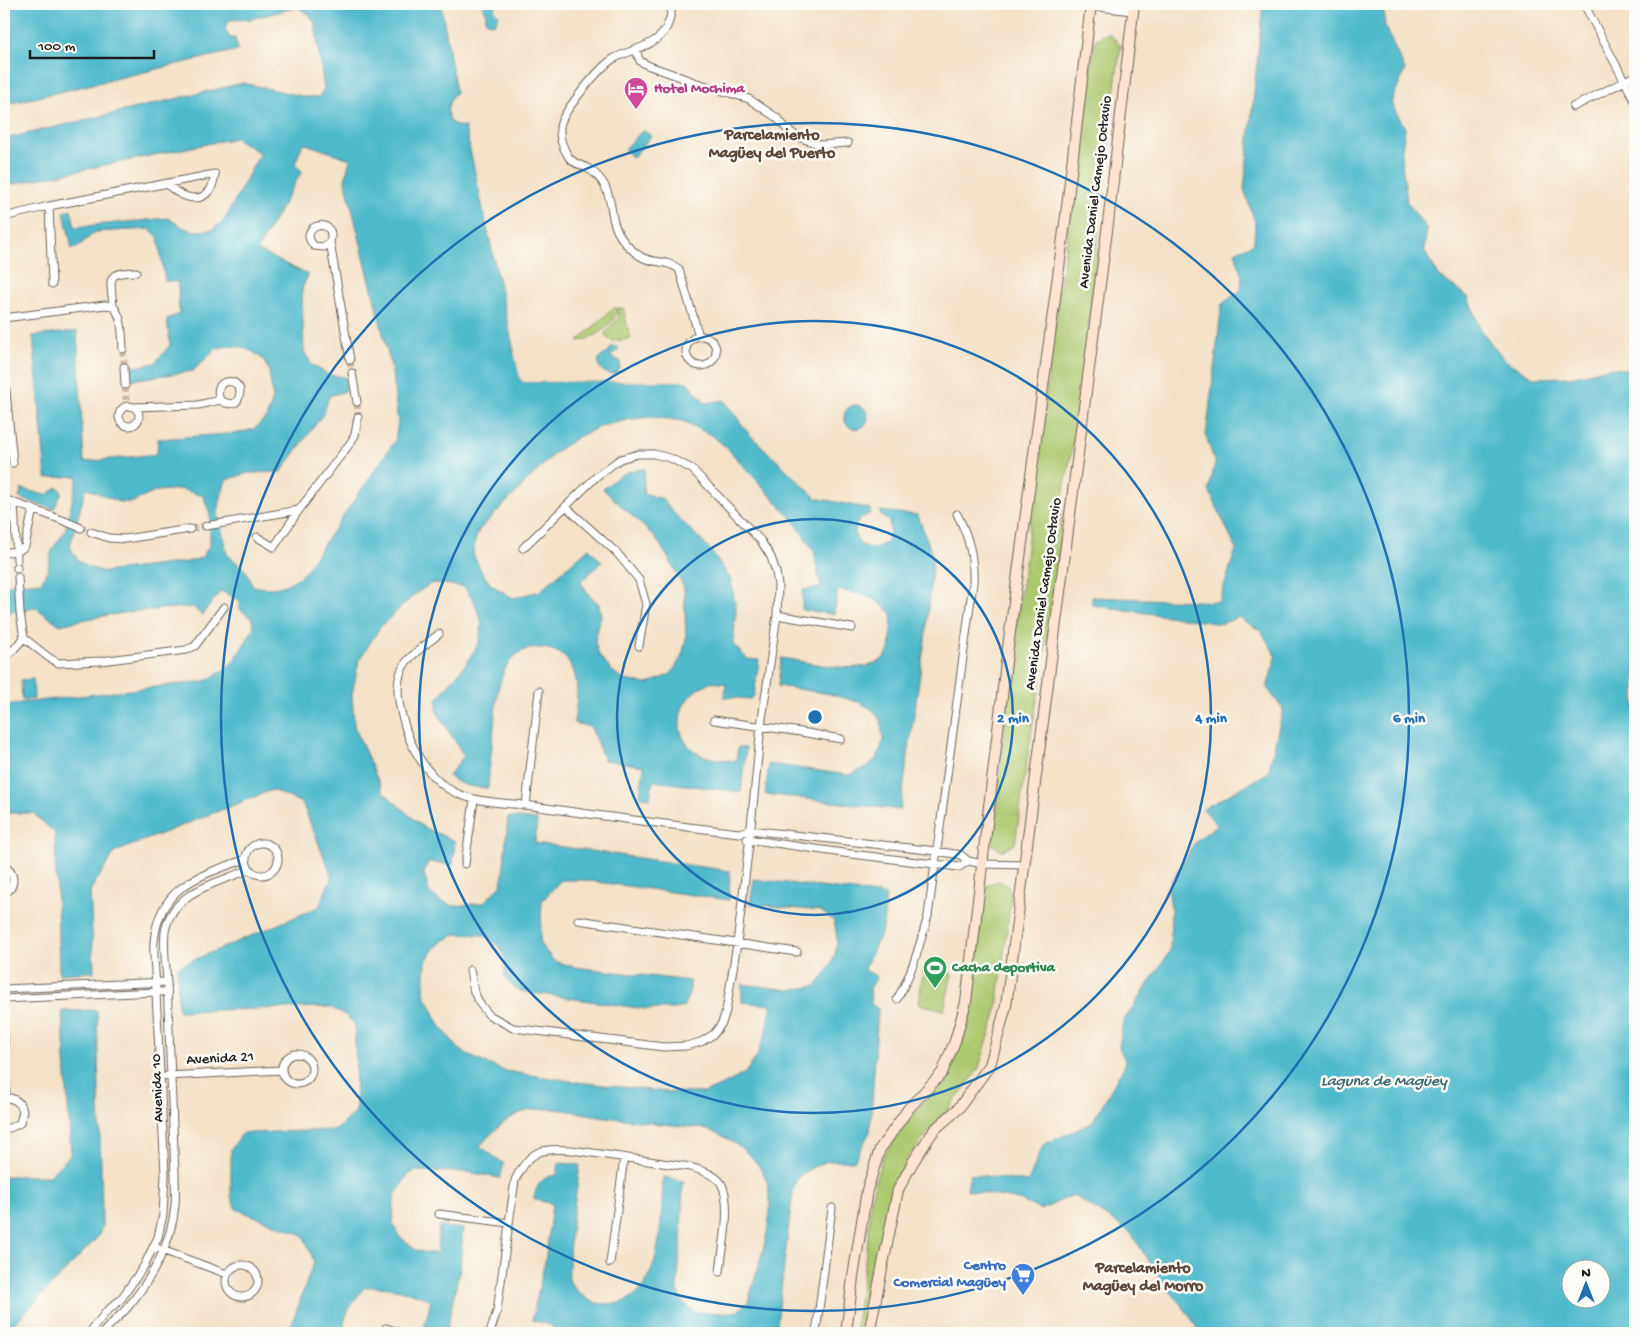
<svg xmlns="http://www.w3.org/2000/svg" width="1639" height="1337" font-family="'Gochi Hand',sans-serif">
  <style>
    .green { fill: #adc96f; stroke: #647246 }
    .water { fill: #4fbacc; stroke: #366b74; fill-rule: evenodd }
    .pier { fill: #f4e1c7 }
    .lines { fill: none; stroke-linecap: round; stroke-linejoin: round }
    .street-tunnel { stroke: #c9baa5; stroke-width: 7; stroke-dasharray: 7 3.5; stroke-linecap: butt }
    .street-casing { stroke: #686158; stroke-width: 9 }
    .secondary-casing { stroke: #686158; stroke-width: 12 }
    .street { stroke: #fff; stroke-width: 7 }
    .secondary { stroke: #fde4d0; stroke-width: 10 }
    .ring { fill: none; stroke: #1f6fb2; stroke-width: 2.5 }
    .labels { text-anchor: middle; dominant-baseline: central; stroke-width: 5; stroke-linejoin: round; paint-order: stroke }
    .hotel-label { font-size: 15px; font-weight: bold; fill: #b23c85; stroke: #fdfcf7; text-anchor: start }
    .street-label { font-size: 15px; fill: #1c1c1c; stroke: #fdfcf7 }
    .leisure-label { font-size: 15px; font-weight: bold; fill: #27864d; stroke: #fdfcf7; text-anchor: start }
    .shop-label { font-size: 15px; font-weight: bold; fill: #366cbe; stroke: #fdfcf7; text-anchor: end }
    .neighbourhood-label { font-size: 16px; font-weight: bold; fill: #5c463a; stroke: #fdfcf7 }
    .water-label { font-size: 16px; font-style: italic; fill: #33636b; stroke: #fdfcf7 }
    .centre { fill: #1f6fb2; stroke: #fdfcf7; stroke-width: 2.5 }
    .ring-label { font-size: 15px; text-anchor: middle; font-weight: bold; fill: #1f6fb2; stroke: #fdfcf7; stroke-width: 5; stroke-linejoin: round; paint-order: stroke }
  </style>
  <rect width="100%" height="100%" fill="#fdfcf7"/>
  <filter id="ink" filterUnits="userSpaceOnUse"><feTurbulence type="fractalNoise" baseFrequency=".02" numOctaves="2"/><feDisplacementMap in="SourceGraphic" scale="10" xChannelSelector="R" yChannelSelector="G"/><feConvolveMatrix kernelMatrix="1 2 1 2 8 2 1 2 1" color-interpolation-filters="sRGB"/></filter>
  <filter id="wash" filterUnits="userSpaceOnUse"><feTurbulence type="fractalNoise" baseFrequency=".0096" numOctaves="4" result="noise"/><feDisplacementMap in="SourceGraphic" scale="20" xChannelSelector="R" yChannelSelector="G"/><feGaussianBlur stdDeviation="1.12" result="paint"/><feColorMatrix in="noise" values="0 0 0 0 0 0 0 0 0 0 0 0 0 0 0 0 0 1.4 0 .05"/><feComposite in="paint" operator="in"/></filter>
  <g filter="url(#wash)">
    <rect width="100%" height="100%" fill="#f4e1c7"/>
    <path class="green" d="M1108,33L1121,45L1100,187L1097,253L1079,415L1063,495L1057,568L1048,635L1029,747L1015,844L1002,851L992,844L1016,626L1027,550L1032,498L1075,176L1095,40Z
      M615,307L617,313C610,327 593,340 578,341Z
      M617,308H623L631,339L612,341L605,336V333L619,317Z
      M998,881L1009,886L1011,899L996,1014L978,1070L950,1107L907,1158L888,1203L863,1333H855L868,1239L871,1198L882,1158L915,1113L949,1070L968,1025L985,886Z
      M923,971L952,974L944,1010L919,1004Z"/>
    <path class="water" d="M4,4H441L456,92C444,104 443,127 465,127L520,379L524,382L686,381L706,403L724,400L749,434L816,498L871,509L870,514C864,516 858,519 856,526C848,554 897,558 889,521L881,516L880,511L918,515L933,557L926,633L900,810L765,794L769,764L849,775L867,767L877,758L883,742L881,721L873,710L861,703L830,694L778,686L781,658C806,661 874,681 888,652C892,644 891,623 892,614C872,594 864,595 838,590L834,614L802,610L803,590L821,588L814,551L794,521L728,449L713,436L683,421L652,417L631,419L602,426L576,438L556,452L479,530L475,541L473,554L482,572L490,584L513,598L540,591L589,548L602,562L581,582L589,595L599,604L601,616L596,632L595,642L599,655L611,670L624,680L648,684L671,674L682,656L686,639L684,588L668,557L654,536L603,489C620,475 623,471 645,469L643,493L663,499L672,511L708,547L731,580L736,610L733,644L747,659L759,660L754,696L751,699L724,697L726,684C721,683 715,682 710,683C681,692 668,729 693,750C704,759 721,759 734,761L736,760L738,747L746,748L741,792L653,781L650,798L640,797L644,766L604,760L591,727L574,723C576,705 580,687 573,670C562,641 519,641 506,667C496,686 496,707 494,727C492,748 489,768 488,788C473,788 460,785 448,776L464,756L437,712V699L465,665L479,643L482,622L474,602L464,587L444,584L432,583L414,595L381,626L359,660L352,694L354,726L383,792L423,827L455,841L453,865L428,862L424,874L429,892L440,901L454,906L483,903L501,885L503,875L508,817L537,820L535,843L730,871L729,900L583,880H561L542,901L540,944L554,961L575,967L690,981C691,992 688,997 683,1007L675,1009H645L520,991L512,986L505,977V960L500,947L484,935L457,934L443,941L434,949L426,961L424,993L441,1027L459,1049L476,1059L505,1071L577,1082L669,1092L704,1093L729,1082L745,1073L757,1056L766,1032L772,1005L742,1002V984L790,990L816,986C834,963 841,951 834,921L821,911L750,904L754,879L886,895L883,929L864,969L877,977L870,988L871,1004L878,1009L870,1132L854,1161H828L813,1167L798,1177L794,1187L790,1214L776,1333H553V1326L532,1320L546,1256L552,1204L534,1199C536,1185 542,1176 557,1175L559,1163L580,1165C576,1198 569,1231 569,1264C569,1268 568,1275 569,1279C571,1288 588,1302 597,1303C607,1304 618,1305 627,1300C664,1282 661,1212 663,1177L683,1181L681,1242L677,1290L683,1303L695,1312L725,1313L738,1311L748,1302C757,1267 780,1212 765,1177C756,1155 727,1135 704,1129C694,1126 682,1127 671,1125C647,1122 623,1119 599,1116C577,1113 555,1106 532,1110C511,1113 494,1130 480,1146L504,1164L500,1178L467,1172L415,1171L408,1175L394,1197L393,1224L399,1236L416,1250L427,1253H437L439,1226L463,1229L460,1267L446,1333H440L424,1328L431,1300C408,1291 390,1286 365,1287C352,1303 344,1312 343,1333H285L291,1326L314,1261L303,1235L236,1209L231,1196V1149L243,1133L336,1130L356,1111L355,1025L345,1015L330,1007L178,1011L177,967L319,907L332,876L302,803L272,790L115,852L90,891L94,972L59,974L55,833L33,813H4V705L206,681L224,670L233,662L254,628L252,619L240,609V601L221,591L202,615L193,607C149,609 103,614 60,625L36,608L4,613V585L41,582L48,569L52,550L65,531L78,476L46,478L33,336L77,331L84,462L157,454L158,439L239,433L254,429L266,418L273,400L269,371L263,359L253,352L242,347L228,346L216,349L193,371L131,380L129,368L155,363L170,345L167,319L179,314L178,282L165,281L158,237L150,229L95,232L77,248L72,249L64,212L71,209L75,227L168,218L184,228L194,231L212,230L224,221L260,153L236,138L4,186V139L243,83L306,97H319L324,89L315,23L309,14L297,7L251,19L229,20L225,29L230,38H235L238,50L8,104L4,85ZM303,143L350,159L345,180L391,366L398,422L395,441L303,574C285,588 275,590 253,586L246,571L227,554L218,513L221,497L226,480L248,473L281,472L324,413L329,396L346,391L345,377L329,375L312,365L304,351L302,289L308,275L257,250L302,171L295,164ZM86,488L119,502H133L157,491L181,489L203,496L210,514V545L201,558L187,562L104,572L88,567L77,559L70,546Z
      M482,4H496L494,10L499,15L495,23L491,24L485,20L486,13Z
      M1263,4H1383L1385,27L1405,70L1391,103L1405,128L1401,157L1407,202L1427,229L1424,251L1439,276L1468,297L1481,331L1506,361L1535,378L1571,377L1609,368L1635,370V1333H1199L1191,1317L1162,1281L1130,1232L1073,1195L1041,1210L1019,1200L967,1190L970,1174L1028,1182L1043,1145L1092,1123L1126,1063L1119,1047L1123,1022L1170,951L1171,908L1168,887L1196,841L1217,825L1203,809L1268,773L1283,709L1267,688L1276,656L1261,631L1238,617L1222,624L1092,605V597L1219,602L1236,549L1209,490L1215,463L1206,436L1222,304L1241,290L1242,277L1235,252L1254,243L1255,222L1244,189ZM1572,1270H1602V1300H1572Z
      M643,130L651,136L633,158L624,149Z
      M616,346L619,349L610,357L620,361V368L615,374C605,375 596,369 599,358L608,353L611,347Z
      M844 417a12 12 0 1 1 24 0a12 12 0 1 1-24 0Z
      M58,487L62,492L54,509L19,498L22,489L46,495Z
      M33,679L34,699L22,700L21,680Z
      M97,1010L102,1211V1226L99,1236L11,1327V1333H4V1176H49L71,1154L62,1011Z"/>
    <path class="pier" d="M514,352H517L522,378L525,380L687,379L686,381L524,382L520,379Z"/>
  </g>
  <g filter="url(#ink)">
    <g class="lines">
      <path class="street-tunnel" d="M123,349L124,367
        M350,360L352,373
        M125,385L126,400
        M357,402L358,417
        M190,529L206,526"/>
      <defs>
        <path id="street" d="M672,4C671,14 670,24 663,33C652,47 629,50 613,59C601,66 561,113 560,127C559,137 563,148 568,156C573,164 580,164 587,168C593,171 597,175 601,180C608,189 610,201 612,212C614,231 625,246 640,256C651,264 666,259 679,269L699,336
          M1073,4L1133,11
          M1584,4L1635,101
          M635,49L640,61L647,65L697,83L749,99L777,118L786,128L796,136L807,140L821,145L848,143
          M1573,107L1635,76
          M49,206L52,284
          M4,217L49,206L215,174C214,179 213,186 210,190C198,206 178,195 167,184
          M330,242L324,247L314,246C295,225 338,215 330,242L350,360
          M113,306C111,280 104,272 136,272
          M4,318L105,305L113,306C123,317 122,335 123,349
          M686 351a15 15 0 1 1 30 0a15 15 0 1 1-30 0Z
          M124,367L125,385
          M4,371L13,463
          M352,373L357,402
          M119 416a10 10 0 1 1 20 0a10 10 0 1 1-20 0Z
          M134,407L198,405L220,400C226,404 236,407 239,397C246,377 210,375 220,400
          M4,499L62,520L81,528
          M14,503L17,560
          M566,507L617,553L639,580L646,604L639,646
          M206,526L299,510L351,442L355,435L358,417
          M91,532L109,538L125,539L190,529
          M257,537L274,547L299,510
          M4,553L20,550L25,546L33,509
          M17,567V568
          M18,577L20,613L24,638L48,657L58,663L101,661L186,650L195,646L224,607
          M777,615L852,628
          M439,634C429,642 416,651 407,661C393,678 398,703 404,723C410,746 426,774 447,788C472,804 503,802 532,806C601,816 669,825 739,833L750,830L936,851L961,855L968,861L983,864L1024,865
          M4,660L24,638
          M714,720L801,732L841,739
          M526,805L539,691
          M747,839L843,853L959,867L968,861
          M246 859a16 16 0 1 1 32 0a16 16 0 1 1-32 0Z
          M465,864L474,800
          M4,866C16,873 16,887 4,894
          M578,920L797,952
          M470,970L474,992L480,1004L489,1015L513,1028L664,1047L686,1046L701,1042L714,1034L722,1023L726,1011L737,944L750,836L761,726L777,615L778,585L776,572L771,557L761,541L692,469L670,458L654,454H638L620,459L597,476L523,548
          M167,982C166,966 163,947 165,932C172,890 217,884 250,869
          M4,989L167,982L175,1174C175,1184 176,1194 175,1205C172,1243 151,1280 127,1308C119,1317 110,1324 103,1333
          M167,992H156C156,976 153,958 154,942C159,885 200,876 246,859
          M4,999L156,992L165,1175L163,1215L158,1237L144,1266L121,1299L106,1312L89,1333
          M897,999C912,974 920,944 928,916L973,583C974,557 969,537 957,514
          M4,1033L6,1098
          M282 1069a15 15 0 1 1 30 0a15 15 0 1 1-30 0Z
          M167,1076L282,1070
          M4,1098C14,1097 20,1102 23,1111L20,1123L10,1128H4
          M439,1214L509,1223
          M154,1247L227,1274
          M610,1263L624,1158
          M226 1281a16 16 0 1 1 32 0a16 16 0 1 1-32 0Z
          M386,1328L401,1333
          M490,1333L497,1311L515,1180C530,1150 540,1148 572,1150L690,1167C700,1170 715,1174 721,1183C733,1204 722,1249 720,1272
          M816,1333L832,1208"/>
        <path id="secondary" d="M846,1333L853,1277L867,1190L880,1149L909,1108L942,1073L955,1041L966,1002L1006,662L1065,223L1091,4
          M869,1333L898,1190L913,1162L934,1130L958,1109L990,1065L1006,1006L1108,223L1134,4"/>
      </defs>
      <use href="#street" class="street-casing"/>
      <use href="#secondary" class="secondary-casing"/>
      <use href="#street" class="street"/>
      <use href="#secondary" class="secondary"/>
    </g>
  </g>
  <g class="ring">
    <circle cx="815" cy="717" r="198"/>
    <circle cx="815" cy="717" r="396"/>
    <circle cx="815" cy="717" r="594"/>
  </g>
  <defs>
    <symbol id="hotel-pin" viewBox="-11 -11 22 30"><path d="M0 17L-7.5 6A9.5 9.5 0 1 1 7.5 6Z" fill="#d1479c" stroke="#fdfcf7"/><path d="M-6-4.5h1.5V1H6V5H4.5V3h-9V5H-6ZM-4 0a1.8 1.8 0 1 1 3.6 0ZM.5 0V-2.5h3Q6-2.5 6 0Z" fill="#fff"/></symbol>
    <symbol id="stadium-pin" viewBox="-11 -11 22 30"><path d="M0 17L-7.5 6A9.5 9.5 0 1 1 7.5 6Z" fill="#2e9e5b" stroke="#fdfcf7"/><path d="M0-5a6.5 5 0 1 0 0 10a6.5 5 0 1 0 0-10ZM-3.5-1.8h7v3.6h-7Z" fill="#fff"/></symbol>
    <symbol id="supermarket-pin" viewBox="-11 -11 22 30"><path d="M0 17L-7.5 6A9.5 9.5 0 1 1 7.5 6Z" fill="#3f7fe0" stroke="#fdfcf7"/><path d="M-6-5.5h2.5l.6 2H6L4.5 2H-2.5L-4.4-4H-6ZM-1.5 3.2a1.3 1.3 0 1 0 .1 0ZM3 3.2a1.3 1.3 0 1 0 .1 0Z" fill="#fff"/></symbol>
  </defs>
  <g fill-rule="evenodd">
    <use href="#hotel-pin" x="622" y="75" width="28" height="38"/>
    <use href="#stadium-pin" x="921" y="954" width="28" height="38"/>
    <use href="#supermarket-pin" x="1009" y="1261" width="28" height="38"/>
  </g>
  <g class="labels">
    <g class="hotel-label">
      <text x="654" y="89">Hotel Mochima</text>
    </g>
    <g class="street-label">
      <text transform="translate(1096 192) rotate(-83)">Avenida Daniel Camejo Octavio</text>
      <text transform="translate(1044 594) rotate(-82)">Avenida Daniel Camejo Octavio</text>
      <text transform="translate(220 1059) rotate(-3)">Avenida 21</text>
      <text transform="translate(158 1088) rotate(-92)">Avenida 10</text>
    </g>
    <g class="leisure-label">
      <text x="952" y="968">Cacha deportiva</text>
    </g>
    <g class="shop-label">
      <text x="1006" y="1266">Centro<tspan x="1006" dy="17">Comercial Magüey</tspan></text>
    </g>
    <g class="neighbourhood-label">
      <text x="772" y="136">Parcelamiento<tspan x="772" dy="18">Magüey del Puerto</tspan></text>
      <text x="1143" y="1269">Parcelamiento<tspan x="1143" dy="18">Magüey del Morro</tspan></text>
    </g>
    <g class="water-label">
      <text x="1384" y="1082">Laguna de Magüey</text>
    </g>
  </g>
  <circle cx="815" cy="717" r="8" class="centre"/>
  <g class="ring-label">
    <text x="1013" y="722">2 min</text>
    <text x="1211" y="722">4 min</text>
    <text x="1409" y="722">6 min</text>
  </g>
  <rect width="1639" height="1337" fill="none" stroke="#fdfcf7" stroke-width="20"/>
  <g transform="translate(1586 1284)"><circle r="24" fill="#fdfcf7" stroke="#a3a29f"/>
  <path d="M0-4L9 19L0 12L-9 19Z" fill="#1f6fb2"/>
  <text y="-8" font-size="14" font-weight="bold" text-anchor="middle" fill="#1c1c1c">N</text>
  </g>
  <path d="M30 50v8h124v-8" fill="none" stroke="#1c1c1c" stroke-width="2.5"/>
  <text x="38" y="50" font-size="15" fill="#1c1c1c" stroke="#fdfcf7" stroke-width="4" paint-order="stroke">100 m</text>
</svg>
